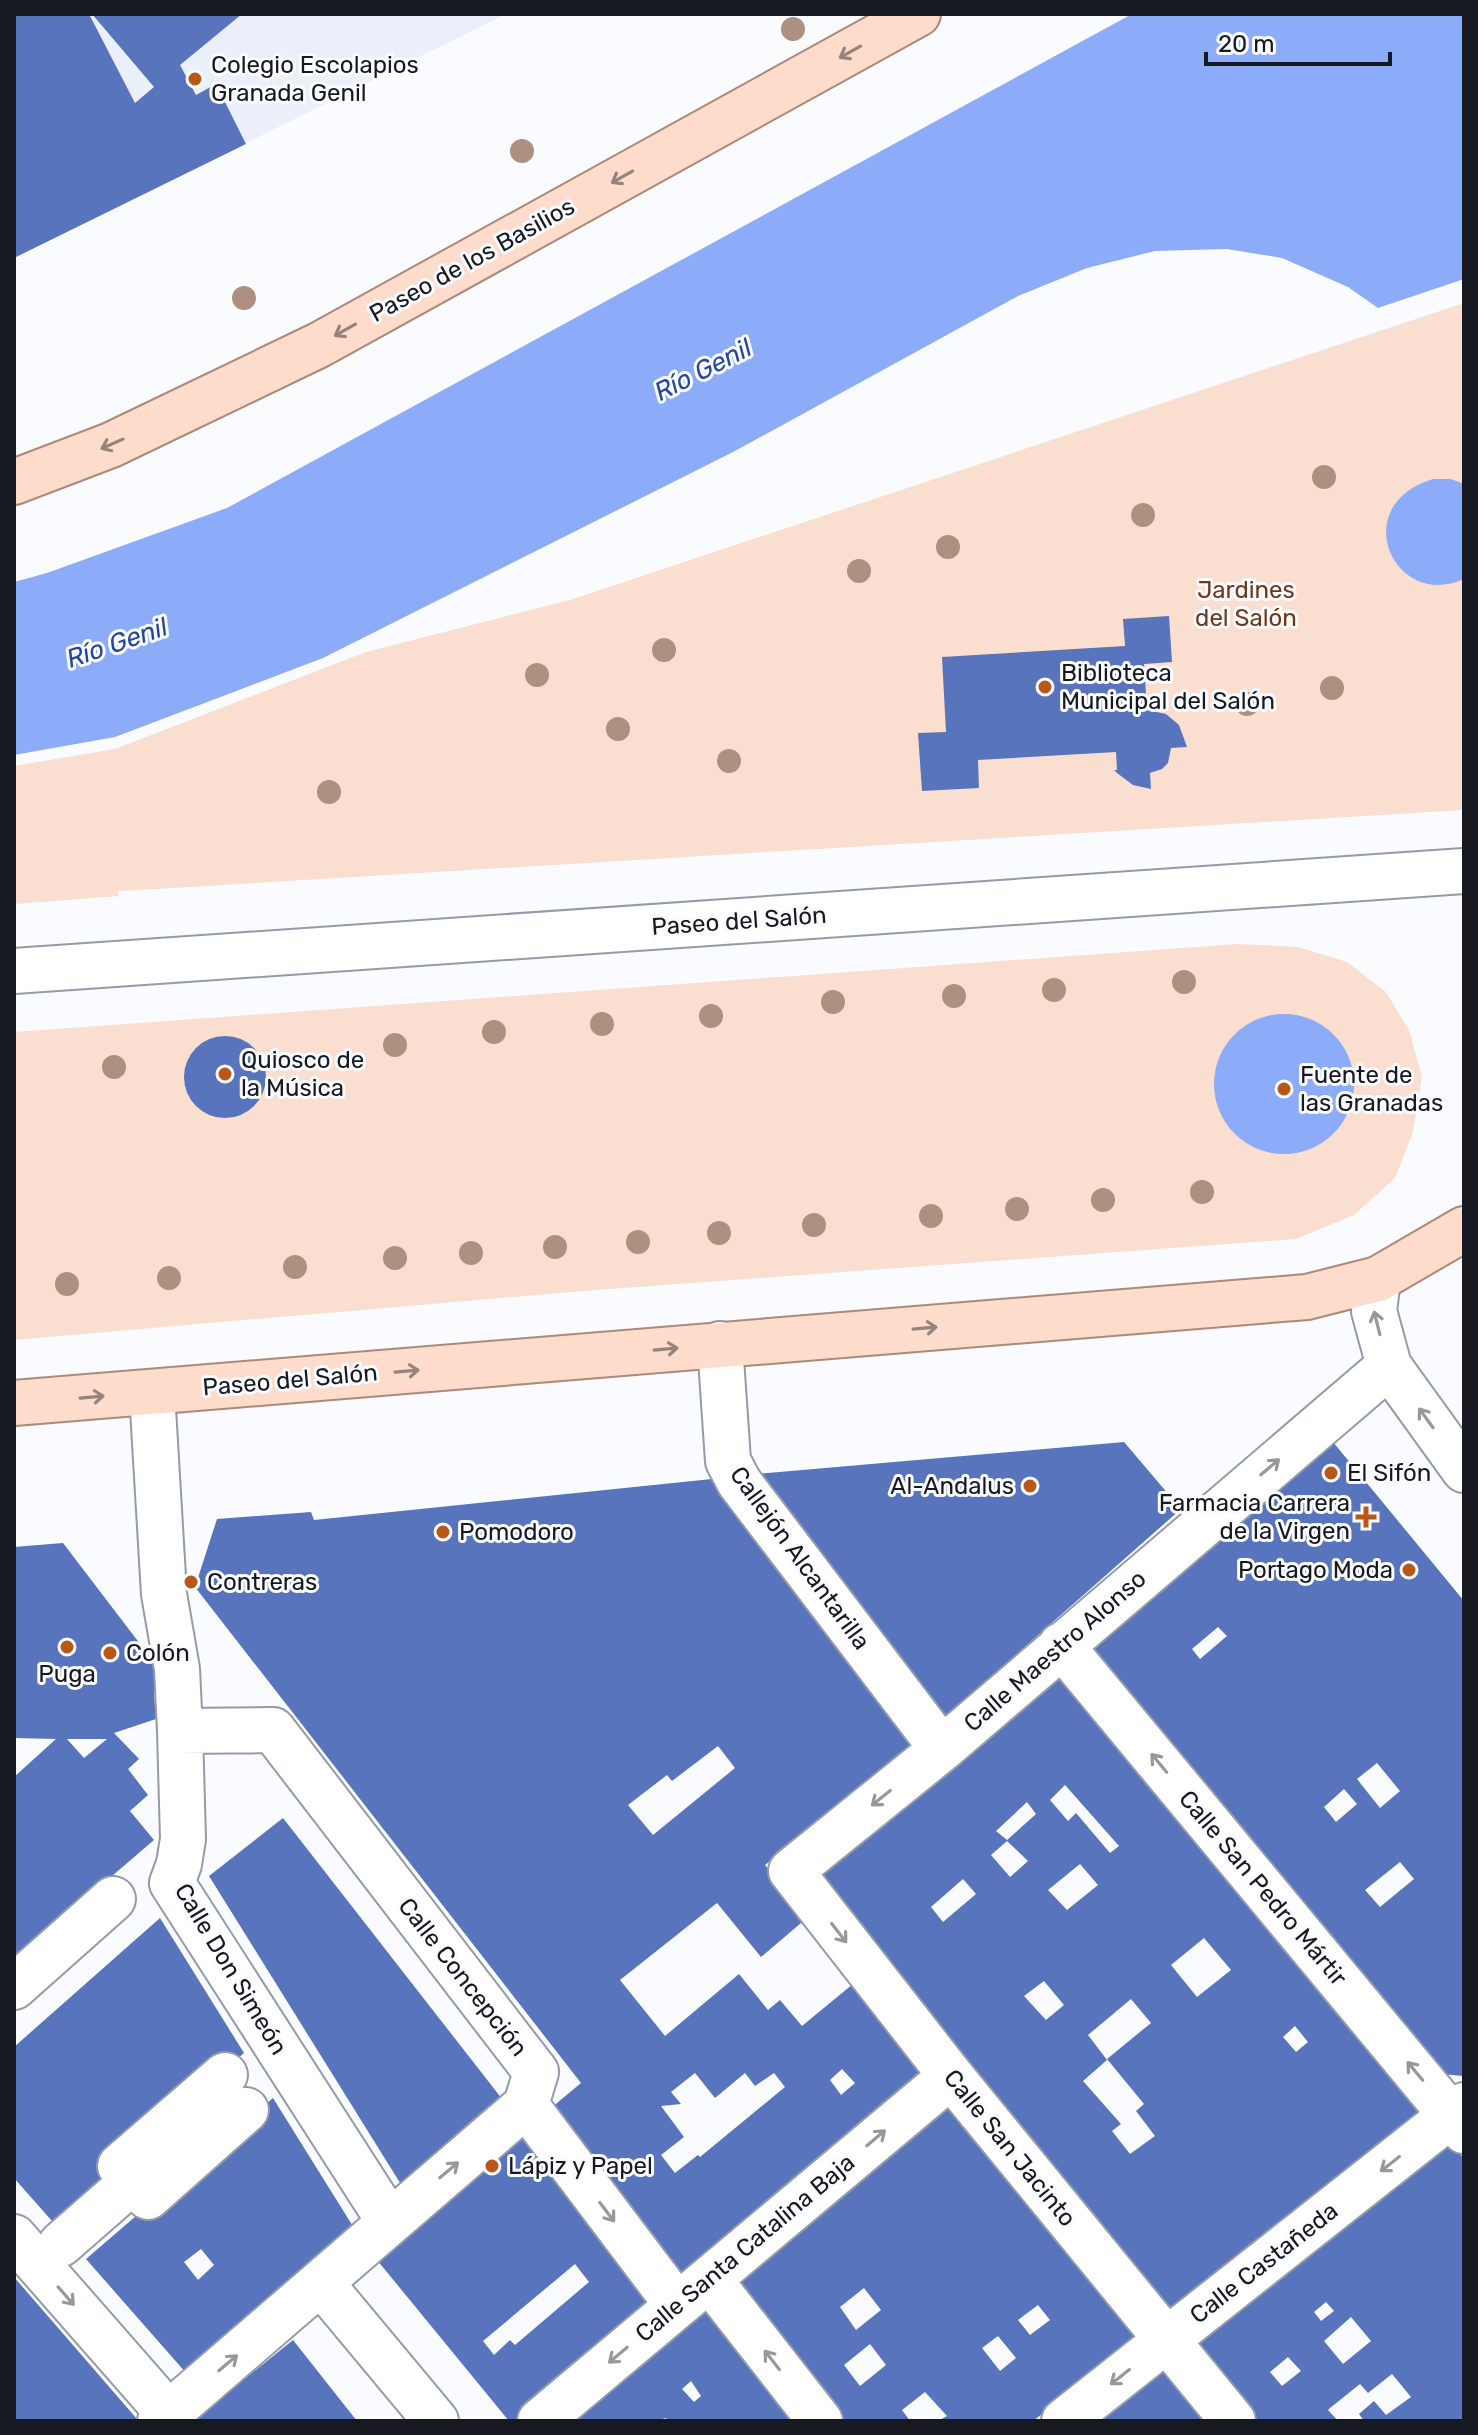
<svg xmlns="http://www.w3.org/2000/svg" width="1478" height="2435" font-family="Rubik,sans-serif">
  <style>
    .built { fill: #ebeff9 }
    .green { fill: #faded0 }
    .water { fill: #8cacf9 }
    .building { fill: #5774bc; fill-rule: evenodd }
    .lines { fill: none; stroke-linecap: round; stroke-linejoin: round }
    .minor-casing { stroke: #939aa9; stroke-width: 48 }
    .major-casing { stroke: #ac8979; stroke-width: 48 }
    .minor { stroke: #fff; stroke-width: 44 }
    .major { stroke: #fddccb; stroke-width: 44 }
    .tree { fill: #ad9080 }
    .oneway { stroke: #95847e }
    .oneway2 { stroke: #96989a }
    .poi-dot { fill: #b85718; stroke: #f9fbfe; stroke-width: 3 }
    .labels { text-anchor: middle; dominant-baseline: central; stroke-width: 6; stroke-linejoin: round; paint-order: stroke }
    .poi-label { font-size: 24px; fill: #16191f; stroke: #f9fbfe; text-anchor: start }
    .street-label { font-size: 24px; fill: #16191f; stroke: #f9fbfe }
    .park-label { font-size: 24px; fill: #6f3819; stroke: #f9fbfe }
    .water-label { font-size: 26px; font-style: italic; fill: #28459c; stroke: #f9fbfe }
  </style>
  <rect width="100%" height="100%" fill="#f9fbfe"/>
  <path class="built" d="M14,14H506L14,258Z"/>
  <path class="green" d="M1464,303V810L122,891H118L119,896L14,904V766L115,749L366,652L570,600Z
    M1238,944L1298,947L1347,962L1386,992L1409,1030L1422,1077L1413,1132L1395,1178L1354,1215L1296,1239L582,1291L14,1340V1032Z"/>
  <path class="water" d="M1132,14H1464V279L1378,308L1348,287L1282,258L1227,249L1155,251L1087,268L1018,296L733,452L323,658L115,737L14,755V582L47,573L227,508Z
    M1433,479H1451L1464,484V579C1394,611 1346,505 1433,479Z
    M1214 1084a70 70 0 1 1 140 0a70 70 0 1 1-140 0Z"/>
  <path class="building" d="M14,14H89L135,103L154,87L92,14H242L180,65L196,95L216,84L246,144L14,258Z
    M1169,616L1172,662L1144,664L1147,710L1166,714L1179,725L1187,747L1171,748L1168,763L1162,769L1150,773L1151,789L1133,785L1117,773L1114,770H1117L1116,752L978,760L979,788L922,791L918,733L946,732L942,657L1125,646L1123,619Z
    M184 1077a41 41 0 1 1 82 0a41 41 0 1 1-82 0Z
    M1124,1442L1181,1509L944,1718L756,1474Z
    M1333,1442L1464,1601V2076L1441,2074L1086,1652ZM1218,1627L1227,1636L1200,1659L1192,1649ZM1377,1763L1400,1791L1380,1808L1357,1779ZM1344,1789L1357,1804L1336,1822L1324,1807ZM1400,1862L1414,1879L1380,1907L1365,1890Z
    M712,1479L725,1485L919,1742L765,1865L808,1917L761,1957L717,1903L620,1980L665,2036L739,1974L768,2010L780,2000L802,2026L859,1979L932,2070L684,2278L551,2108L581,2083L195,1587L217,1519L311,1512L314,1520ZM718,1746L735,1768L653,1835L628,1805L667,1775L672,1781ZM842,2069L855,2083L841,2095L830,2080ZM695,2073L715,2098L745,2073L755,2086L774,2073L785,2087L700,2157L698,2155L675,2173L661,2155L684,2137L661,2106L681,2104L671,2092Z
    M63,1543L163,1674L165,1693H154L156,1719L114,1733L139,1759L128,1769L148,1795L130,1811L154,1840L14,1960V1777L56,1739L14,1738V1547ZM67,1739H107L84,1758Z
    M1062,1670L1434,2112L1176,2315L817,1880ZM1065,1785L1119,1846L1110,1853L1076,1813L1068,1821L1050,1800ZM1027,1802L1036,1814L1007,1840L996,1831ZM1007,1841L1028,1861L1010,1877L991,1855ZM1080,1864L1098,1885L1067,1910L1048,1890ZM963,1879L976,1894L943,1922L931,1907ZM1204,1938L1231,1970L1197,1997L1171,1965ZM1044,1981L1064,2005L1046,2020L1024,1996ZM1131,1999L1151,2023L1107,2059L1144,2104L1136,2111L1155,2136L1130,2154L1112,2131L1121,2124L1083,2081L1107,2060L1088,2035ZM1295,2026L1308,2042L1296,2052L1283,2037Z
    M283,1818L506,2104L402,2186L209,1876Z
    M160,1918L244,2053L52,2221L14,2178V2047Z
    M273,2098L354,2228L187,2374L86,2259ZM201,2249L214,2265L198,2280L184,2262Z
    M952,2104L1142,2336L1033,2421H938L947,2416L925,2392L902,2410L910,2421H842L734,2281ZM864,2288L881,2310L856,2330L840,2307ZM1038,2305L1050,2320L1030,2335L1018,2320ZM998,2336L1016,2358L1000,2371L982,2348ZM870,2344L886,2365L860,2386L844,2365Z
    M523,2131L656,2305L521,2421H509L377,2260ZM575,2264L589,2282L515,2345L510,2340L494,2355L483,2341Z
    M1446,2137L1464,2159V2421H1364L1359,2414L1374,2401L1386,2415L1411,2397L1392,2374L1368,2393L1360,2384L1330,2408L1328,2410L1338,2421H1253L1193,2344ZM1326,2302L1334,2311L1321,2321L1314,2312ZM1351,2317L1371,2341L1343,2364L1324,2341ZM1288,2357L1301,2371L1282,2386L1270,2372Z
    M14,2277L137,2419L134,2421H14Z
    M705,2303L798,2421H668L666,2418L655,2421H568ZM691,2381L701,2396L694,2402L682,2389Z
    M293,2340L357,2421H192L236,2386Z
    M1165,2368L1209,2421H1097Z"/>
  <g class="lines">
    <defs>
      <path id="minor" d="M14,971L1464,871
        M1378,1279L1374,1311L1389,1366L1464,1470
        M720,1344L728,1461L739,1482L942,1749
        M152,1392L164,1594L177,1669L180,1731L183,1839L179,1864L172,1883L389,2221
        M1061,1645L1464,2131
        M180,1731L273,1730L536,2072L526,2105
        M14,1987L113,1899
        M225,2075L120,2166L148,2197L246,2110
        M526,2105L677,2305
        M14,2237L169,2414
        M61,2244L133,2181
        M709,2279L820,2421
        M321,2283L436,2421
        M160,2421L526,2105
        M540,2421L951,2076
        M1064,2421L1464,2105
        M1233,2421L951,2076L791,1871L942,1749L1389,1366"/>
      <path id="major" d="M14,482L111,445L319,345L918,14
        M14,1403L1307,1297L1378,1279L1464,1229"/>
    </defs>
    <use href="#minor" class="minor-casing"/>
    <use href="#major" class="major-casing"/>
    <use href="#minor" class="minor"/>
    <use href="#major" class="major"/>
  </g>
  <g class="tree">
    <circle cx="793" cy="29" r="12"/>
    <circle cx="522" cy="151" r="12"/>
    <circle cx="244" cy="298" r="12"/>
    <circle cx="1324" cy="477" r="12"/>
    <circle cx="1143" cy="515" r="12"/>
    <circle cx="948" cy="547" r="12"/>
    <circle cx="859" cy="571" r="12"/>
    <circle cx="664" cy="650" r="12"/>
    <circle cx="537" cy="675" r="12"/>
    <circle cx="1332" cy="688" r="12"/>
    <circle cx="1247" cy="704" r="12"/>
    <circle cx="618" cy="729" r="12"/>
    <circle cx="729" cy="761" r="12"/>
    <circle cx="329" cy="792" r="12"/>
    <circle cx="1184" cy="982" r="12"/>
    <circle cx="1054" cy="990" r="12"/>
    <circle cx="954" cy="996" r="12"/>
    <circle cx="833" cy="1002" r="12"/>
    <circle cx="711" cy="1016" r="12"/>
    <circle cx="602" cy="1024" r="12"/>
    <circle cx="494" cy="1032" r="12"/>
    <circle cx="395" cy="1045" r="12"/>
    <circle cx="114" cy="1067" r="12"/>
    <circle cx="1202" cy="1192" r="12"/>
    <circle cx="1103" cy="1200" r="12"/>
    <circle cx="1017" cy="1209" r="12"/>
    <circle cx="931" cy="1216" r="12"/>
    <circle cx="814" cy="1225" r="12"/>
    <circle cx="719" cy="1233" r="12"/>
    <circle cx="638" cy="1242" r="12"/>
    <circle cx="555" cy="1247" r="12"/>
    <circle cx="471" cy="1253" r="12"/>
    <circle cx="395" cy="1258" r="12"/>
    <circle cx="295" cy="1267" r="12"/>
    <circle cx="169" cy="1278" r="12"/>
    <circle cx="67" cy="1284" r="12"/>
  </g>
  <defs><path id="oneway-shaft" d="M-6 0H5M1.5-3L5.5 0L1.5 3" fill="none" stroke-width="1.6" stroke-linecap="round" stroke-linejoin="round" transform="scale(2)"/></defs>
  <g class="oneway">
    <use href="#oneway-shaft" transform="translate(850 52) rotate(151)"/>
    <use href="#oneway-shaft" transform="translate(622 177) rotate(151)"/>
    <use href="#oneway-shaft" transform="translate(345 330) rotate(151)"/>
    <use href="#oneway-shaft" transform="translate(112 444) rotate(156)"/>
    <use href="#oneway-shaft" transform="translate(925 1328) rotate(-5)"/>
    <use href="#oneway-shaft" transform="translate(666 1349) rotate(-5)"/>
    <use href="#oneway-shaft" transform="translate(407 1371) rotate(-5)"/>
    <use href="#oneway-shaft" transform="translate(92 1397) rotate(-5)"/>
  </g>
  <g class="oneway2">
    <use href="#oneway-shaft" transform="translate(1377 1323) rotate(-104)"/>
    <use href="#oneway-shaft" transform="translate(1426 1418) rotate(-126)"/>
    <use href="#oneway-shaft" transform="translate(1270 1467) rotate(-40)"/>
    <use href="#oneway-shaft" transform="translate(1159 1763) rotate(-130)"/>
    <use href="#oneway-shaft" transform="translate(881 1798) rotate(141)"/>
    <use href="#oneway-shaft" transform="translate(839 1933) rotate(52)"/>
    <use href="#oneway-shaft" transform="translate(1415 2071) rotate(-130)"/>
    <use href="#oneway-shaft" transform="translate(876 2138) rotate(-40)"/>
    <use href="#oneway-shaft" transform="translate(1390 2164) rotate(142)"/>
    <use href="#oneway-shaft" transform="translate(449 2170) rotate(-40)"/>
    <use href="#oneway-shaft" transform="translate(607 2212) rotate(53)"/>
    <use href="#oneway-shaft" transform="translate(66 2296) rotate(49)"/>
    <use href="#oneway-shaft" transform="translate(618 2355) rotate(140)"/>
    <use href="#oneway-shaft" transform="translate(772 2360) rotate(-128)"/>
    <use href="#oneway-shaft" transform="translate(228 2363) rotate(-40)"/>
    <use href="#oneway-shaft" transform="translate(1120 2377) rotate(142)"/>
  </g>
  <g class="poi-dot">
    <circle cx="195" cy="79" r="8"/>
    <circle cx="1045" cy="687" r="8"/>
    <circle cx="225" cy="1074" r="8"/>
    <circle cx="1284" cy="1089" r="8"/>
    <circle cx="1331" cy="1473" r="8"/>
    <circle cx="1030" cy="1486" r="8"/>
    <path d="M1362 1505h8v8h8v8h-8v8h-8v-8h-8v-8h8z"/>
    <circle cx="443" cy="1532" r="8"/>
    <circle cx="1409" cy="1570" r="8"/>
    <circle cx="191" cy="1582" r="8"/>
    <circle cx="67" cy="1647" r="8"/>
    <circle cx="110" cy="1653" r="8"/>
    <circle cx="492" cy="2166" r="8"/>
  </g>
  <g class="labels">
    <g class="poi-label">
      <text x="211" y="65">Colegio Escolapios<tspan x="211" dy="28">Granada Genil</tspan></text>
      <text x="1061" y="673">Biblioteca<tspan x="1061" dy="28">Municipal del Salón</tspan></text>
      <text x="241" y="1060">Quiosco de<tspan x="241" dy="28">la Música</tspan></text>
      <text x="1300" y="1075">Fuente de<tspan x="1300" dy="28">las Granadas</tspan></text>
      <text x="1347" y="1473">El Sifón</text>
      <text x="1014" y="1486" text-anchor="end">Al-Andalus</text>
      <text x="1350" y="1503" text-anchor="end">Farmacia Carrera<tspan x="1350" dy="28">de la Virgen</tspan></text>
      <text x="459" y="1532">Pomodoro</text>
      <text x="1393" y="1570" text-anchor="end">Portago Moda</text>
      <text x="207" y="1582">Contreras</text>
      <text x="126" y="1653">Colón</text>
      <text x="67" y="1674" text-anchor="middle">Puga</text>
      <text x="508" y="2166">Lápiz y Papel</text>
    </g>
    <g class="street-label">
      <text transform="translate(472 260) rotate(-29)">Paseo de los Basilios</text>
      <text transform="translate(739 921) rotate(-4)">Paseo del Salón</text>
      <text transform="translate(290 1380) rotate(-5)">Paseo del Salón</text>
      <text transform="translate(800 1558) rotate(54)">Callejón Alcantarilla</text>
      <text transform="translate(1055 1651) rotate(-41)">Calle Maestro Alonso</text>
      <text transform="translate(1263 1888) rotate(50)">Calle San Pedro Mártir</text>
      <text transform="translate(231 1969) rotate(59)">Calle Don Simeón</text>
      <text transform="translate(463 1977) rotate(52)">Calle Concepción</text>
      <text transform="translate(1010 2148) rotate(51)">Calle San Jacinto</text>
      <text transform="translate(745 2248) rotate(-40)">Calle Santa Catalina Baja</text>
      <text transform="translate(1264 2263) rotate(-38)">Calle Castañeda</text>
    </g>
    <g class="park-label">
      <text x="1246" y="590">Jardines<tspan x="1246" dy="28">del Salón</tspan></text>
    </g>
    <g class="water-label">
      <text transform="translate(703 370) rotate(-27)">Río Genil</text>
      <text transform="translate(117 643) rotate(-19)">Río Genil</text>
    </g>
  </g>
  <rect width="1478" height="2435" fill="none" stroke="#16191f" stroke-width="32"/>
  <path d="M1206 52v12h184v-12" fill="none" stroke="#16191f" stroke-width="4"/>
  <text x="1218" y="52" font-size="24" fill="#16191f" stroke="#f9fbfe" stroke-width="6" paint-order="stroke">20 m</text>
</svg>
